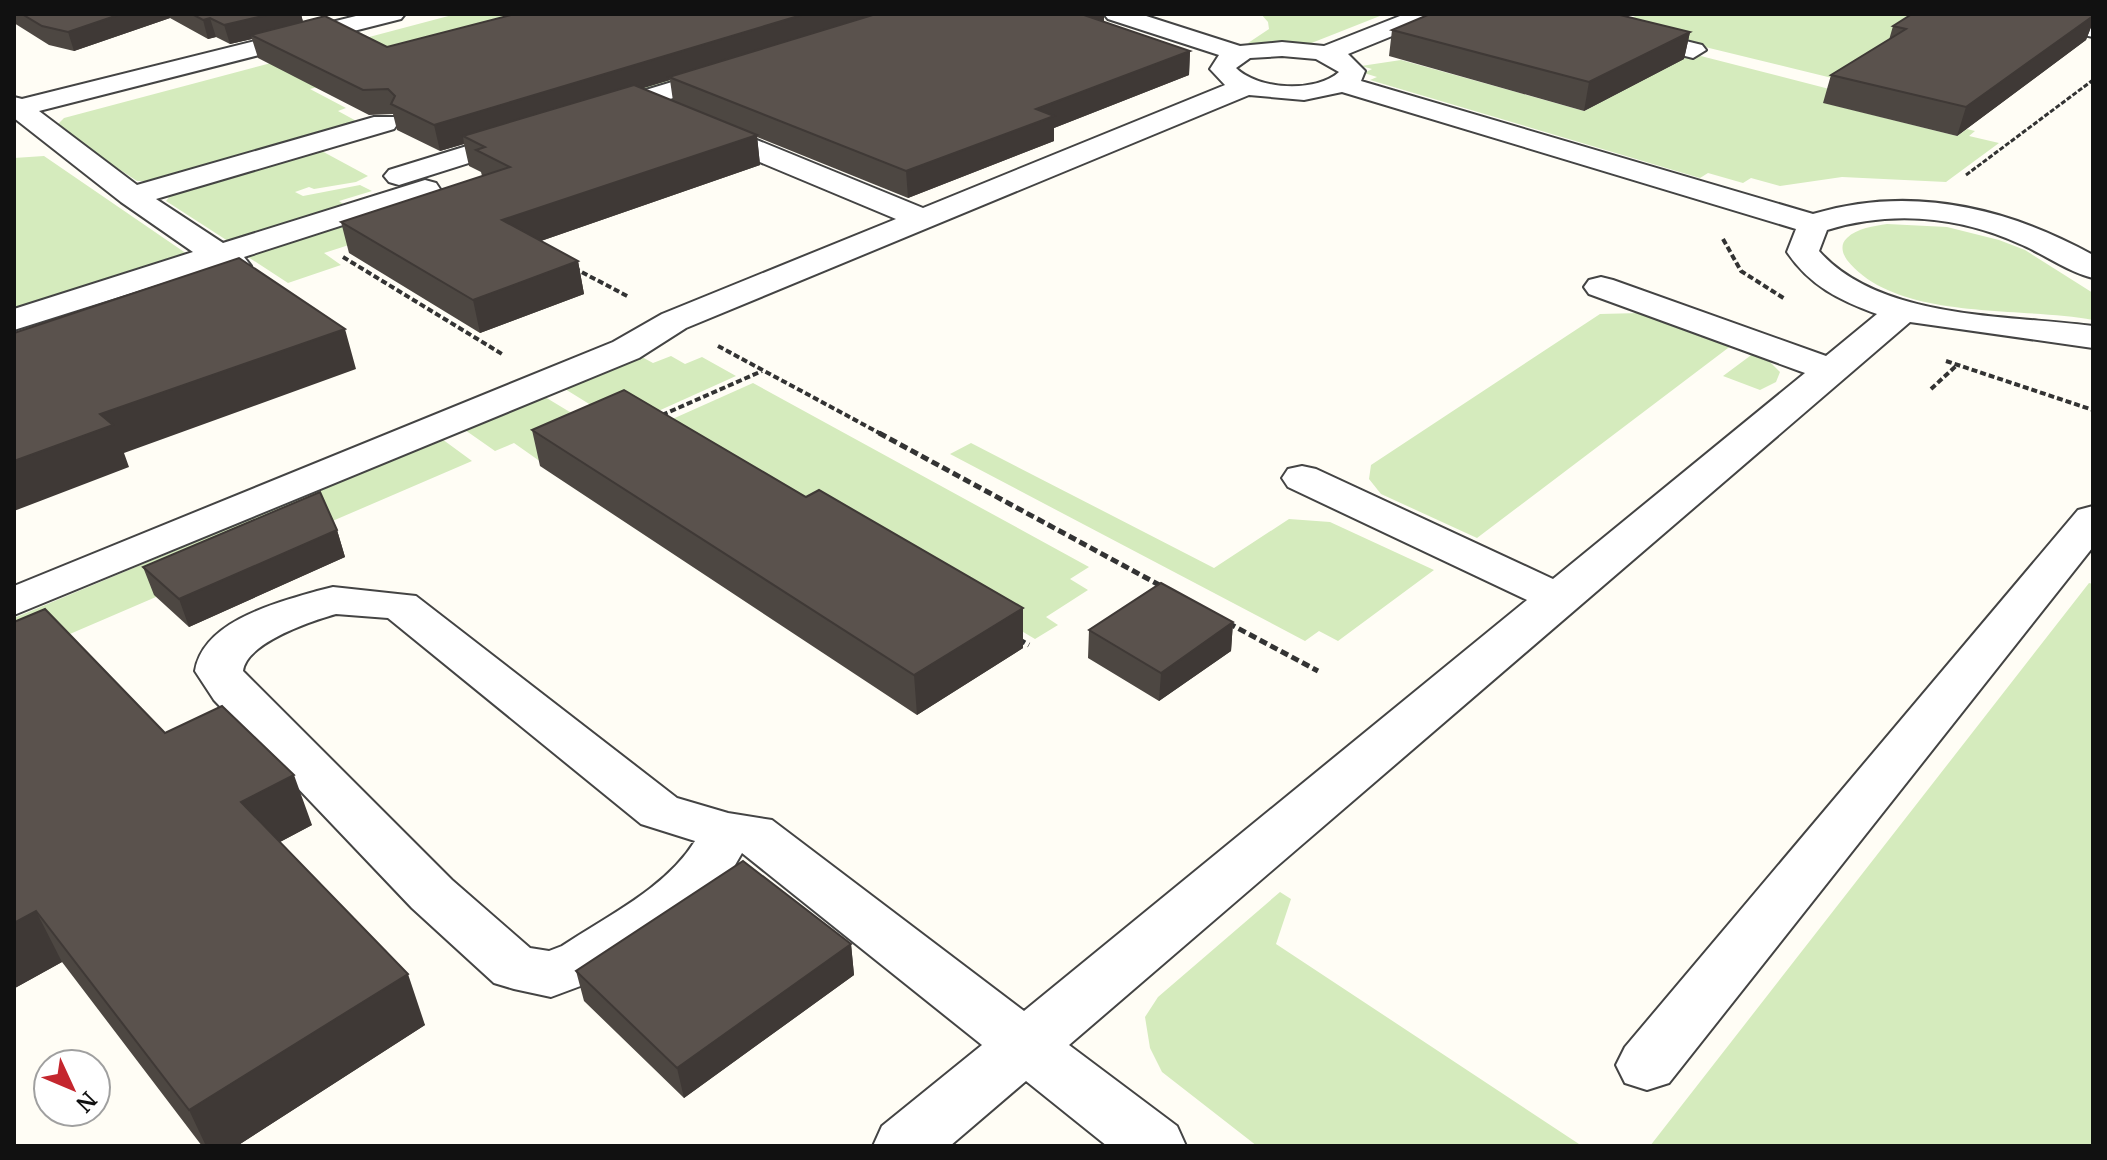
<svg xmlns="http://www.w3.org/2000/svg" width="2107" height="1160" font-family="Merriweather,serif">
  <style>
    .green { fill: #d5ebbd }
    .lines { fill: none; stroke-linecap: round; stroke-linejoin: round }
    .minor-casing { stroke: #444; stroke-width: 4 }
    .path-far2 { stroke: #333; stroke-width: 3; stroke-dasharray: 5 2; stroke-linecap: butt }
    .path-far1 { stroke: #333; stroke-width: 4; stroke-dasharray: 6 3; stroke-linecap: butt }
    .path { stroke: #333; stroke-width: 5; stroke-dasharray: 8 4; stroke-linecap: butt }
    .minor { fill: #fff; fill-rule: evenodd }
    .wall { fill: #4d4742; fill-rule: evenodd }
    .shaded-wall { fill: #3f3936 }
    .building { fill: #5a524d; stroke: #3f3936; stroke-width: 2 }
  </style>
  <rect width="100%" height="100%" fill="#fffdf5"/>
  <path class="green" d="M456,14H541L725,67L574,113L419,60L310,89L346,108L338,111L360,123L155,181H137L55,127L64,118Z
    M1261,14H1385L1309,44L1248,43L1269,29L1268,22Z
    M1640,14H1935L1832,78L1627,28L1622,22Z
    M1693,54L1841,92L1825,103L1957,136L1967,129L1975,131L1969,136L1999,143L1946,182L1842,177L1780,186L1751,178L1743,183L1708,173L1700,178L1370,80L1377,77L1364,73L1372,69L1361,66L1401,60L1584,111Z
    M318,149L368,176L356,182L314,189L309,187L295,192L303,196L360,185L372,191L339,201L346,206L231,243L166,201L173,192Z
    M44,156L190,256L14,311V158Z
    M413,201L439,216L324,253L341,265L288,283L245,255Z
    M1887,224L1947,227L1999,240L2025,250L2093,293V320C2023,306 1896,322 1847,260C1842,253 1840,244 1847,238C1857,228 1874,226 1887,224Z
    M1640,313L1732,345L1477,538L1381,494L1369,479L1371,465L1600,314Z
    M1754,353L1768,360L1780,372L1776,382L1760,390L1723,376Z
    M671,356L685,364L702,357L736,376L636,421L607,415L565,389L642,357L653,363Z
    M753,383L1089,567L1070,579L1088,590L1046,617L1058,625L1035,639L668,421Z
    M545,397L588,423L541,462L514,443L495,451L465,430Z
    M442,439L472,461L14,658V618Z
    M971,443L1214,568L1289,519L1330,522L1434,570L1338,641L1319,631L1305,641L950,454Z
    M2089,583L2093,584V1146H1650Z
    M1280,892L1291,899L1276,944L1582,1146H1257L1162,1072L1150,1048L1145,1017L1158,997Z"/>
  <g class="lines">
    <defs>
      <path id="minor" d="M364,14H405L401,19L39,111L137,185L374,117H394L398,123L394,129L156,199L223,243L425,180L436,183L440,189L436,195L244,257L251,266L247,273L235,276L214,267L14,330V309L193,252L121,202L14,118V97L22,99Z
        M1104,14H1140L1240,46L1282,42L1324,46L1405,14H1438L1434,19L1348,54L1365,71L1361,81L1813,214C1910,185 2006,207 2093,255V278C2068,272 2044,254 2020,244C1959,216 1891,210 1827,230L1819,251C1880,320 2008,315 2093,326V348L1910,322L1069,1045L1177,1126L1186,1146H1107L1026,1081L950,1146H873L882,1126L982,1045L742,853L724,884L704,905L602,978L551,997L514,989L494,983L412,908L214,700L195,671C203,621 276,603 317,591L333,587L416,596L677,798L728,813L772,820L1024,1011L1527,600L1288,487L1282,478L1288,469L1302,466L1316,469L1553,579L1805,373L1589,294L1584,287L1589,280L1601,277L1613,280L1826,356L1877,314C1839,300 1810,286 1787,252L1796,229L1342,92L1304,100L1249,95L686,328L639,358L14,615V586L613,342L662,314L896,219L693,134L689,128L693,122H713L923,208L1225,85L1210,69L1219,55L1108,19ZM1282,56L1316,59L1339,72C1316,93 1258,90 1236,68L1250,58ZM336,614L388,618L641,824L695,841C666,888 607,916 562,946L549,951L530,948L452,880L243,671C246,643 311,621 336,614Z
        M1535,14H1576L1702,45L1706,50L1693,58L1539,19Z
        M2005,14H2051L2093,23V37L2009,19Z
        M728,65L737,68L741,73L737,78L603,120L593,118L589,112L593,106Z
        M522,129L532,131L536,137L532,143L399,185L389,182L384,176L389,170Z
        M2093,506V547L1669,1083L1647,1090L1625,1083L1616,1065L1625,1047L2078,510Z"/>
    </defs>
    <use href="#minor" class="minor-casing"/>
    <path class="path-far2" d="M1966,175L2093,80"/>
    <path class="path-far1" d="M1723,239L1741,271L1785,299
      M343,257L502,354
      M574,268L629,297
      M718,346L883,435
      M1946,361L2093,410
      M1931,389L1957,365
      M662,415L762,371"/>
    <path class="path" d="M879,433L1163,587
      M1228,623L1318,671
      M1018,639L1029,645"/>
    <use href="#minor" class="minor"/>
  </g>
  <path class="wall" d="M14,14H301L303,22L387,47L1104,22L1190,51L1189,75L1054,128V141L908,198L757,137L760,165L541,241L578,261L584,294L480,333L349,253L341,222L482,176L481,172L469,166L464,144L440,151L397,130L393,114L369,115L258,58L252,39L230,44L216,37L208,39L170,18L74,51L49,45L14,23ZM670,80L673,101L642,88Z
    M2093,14V22L2086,40L1957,136L1823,103L1831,75L1889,40L1893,26Z
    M1392,30L1690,32L1684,59L1584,111L1389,56Z
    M532,430L806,497L1023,608V648L917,715L540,466Z
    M337,530L345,557L189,627L154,595L143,567Z
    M14,622L165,733L312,825L280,842L425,1025L237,1146H202L62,962L15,988L14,986Z
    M1233,622L1231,651L1159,701L1088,658L1089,630Z
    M851,944L854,975L684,1098L584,1001L576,971Z"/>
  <path class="shaded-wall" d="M121,14H169L170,18L74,51L68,32Z
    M271,14H301L304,26L251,35L252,39L230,44L224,25Z
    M805,14H882L669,77L670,80L472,141L463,136L464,144L440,151L434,125Z
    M1080,14H1104V29Z
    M2093,16V22L2086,40L1957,136L1966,107Z
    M210,18L216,37L208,39L203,20Z
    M1690,32L1684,59L1584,111L1589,82Z
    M1190,51L1189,75L1054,128V141L908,198L906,171L1036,109Z
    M757,135L760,165L509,252L502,220Z
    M578,261L584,294L480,333L473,300Z
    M345,329L356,369L124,453L129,467L14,511V461L100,414Z
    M337,530L345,557L189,627L179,599Z
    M1023,608V648L917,715L914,675Z
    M1233,622L1231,651L1159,701L1161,673Z
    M294,775L312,825L261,852L241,802Z
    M36,911L62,962L15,988L14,986V923Z
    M851,944L854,975L684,1098L677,1068Z
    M408,974L425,1025L237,1146H206L189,1110Z"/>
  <path class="building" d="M22,14H121L68,32L42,26Z
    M192,14H271L224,25L210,18L203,20Z
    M515,14H805L434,125L391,104L395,96L388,89L363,90L251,35L325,16L387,47Z
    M876,14H1081L1190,51L1036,109L1054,116L906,171L669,77Z
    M1430,14H1616L1690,32L1589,82L1392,30Z
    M1912,14H2093V16L1966,107L1831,75L1906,29L1893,26Z
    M634,85L757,135L502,220L578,261L473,300L341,222L510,167L476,150L485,147L463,136Z
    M239,258L345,329L100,414L113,425L14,461V333Z
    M624,390L806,497L819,490L1023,608L914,675L532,430Z
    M320,492L337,530L179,599L143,567Z
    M1161,583L1233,622L1161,673L1089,630Z
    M45,609L165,733L222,706L294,775L241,802L408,974L189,1110L36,911L14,923V622Z
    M743,861L851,944L677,1068L576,971Z"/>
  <rect width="2107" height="1160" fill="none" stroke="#111111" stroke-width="32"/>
  <g transform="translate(72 1088) rotate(134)"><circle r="38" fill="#ffffff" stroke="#a0a0a0" stroke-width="2"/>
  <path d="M0-6L14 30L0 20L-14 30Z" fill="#c4262e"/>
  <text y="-12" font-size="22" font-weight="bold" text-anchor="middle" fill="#111111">N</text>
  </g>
</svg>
